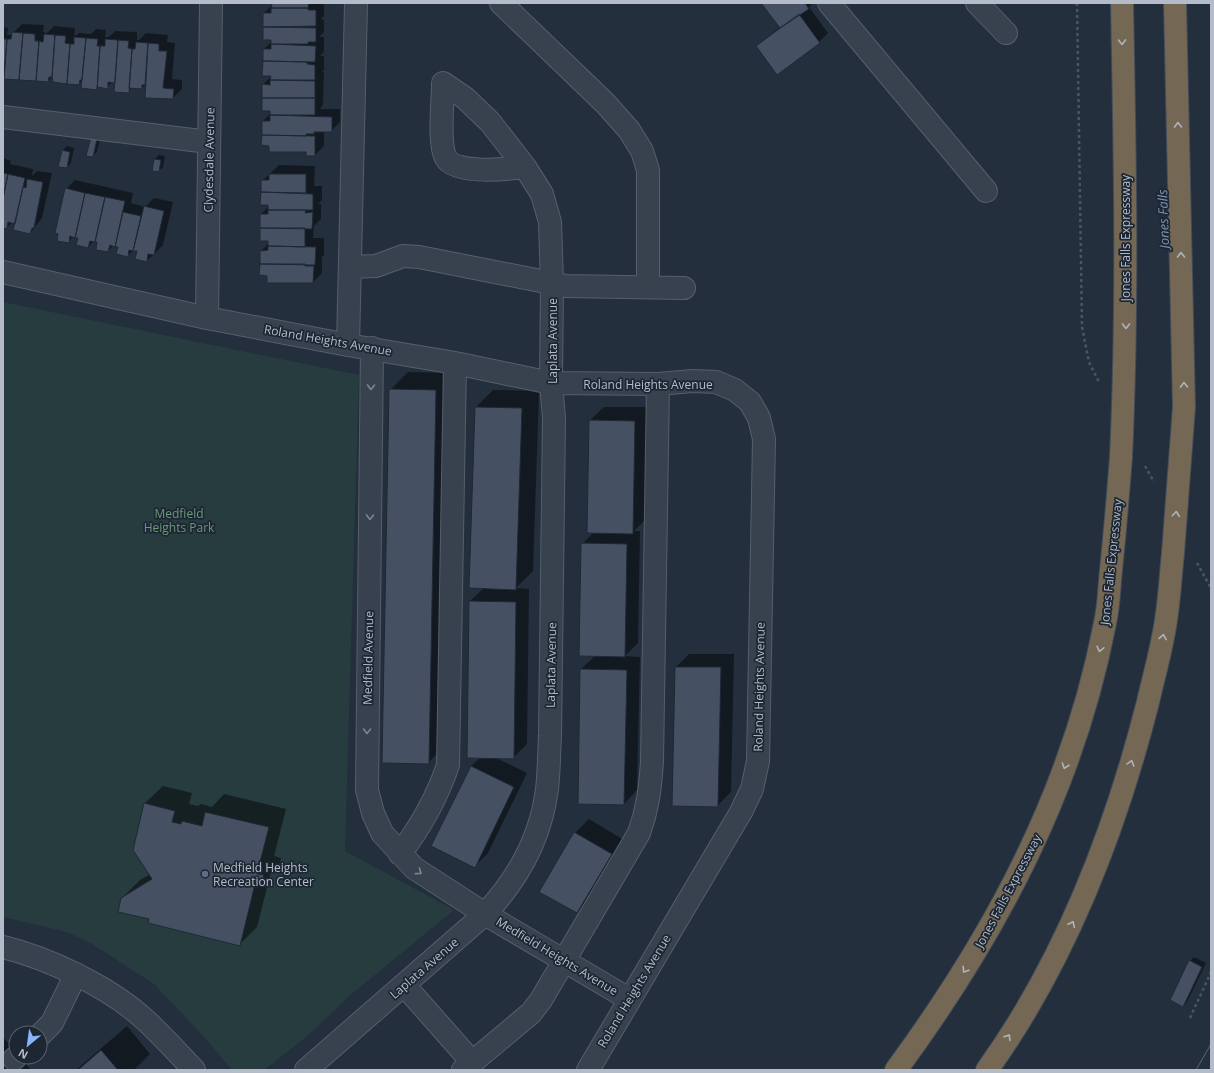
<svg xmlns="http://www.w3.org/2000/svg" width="1214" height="1073" font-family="'Open Sans',sans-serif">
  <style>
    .green { fill: #263c3f }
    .pier { fill: #242f3e }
    .shadow { fill: #0007 }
    .building { fill: #455162; stroke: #1f2835 }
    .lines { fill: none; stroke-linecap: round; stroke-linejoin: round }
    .minor-casing { stroke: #565f6c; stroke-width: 24 }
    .highway-casing { stroke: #434c59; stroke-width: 24 }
    .path { stroke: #44595c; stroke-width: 2.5; stroke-dasharray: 3 3; stroke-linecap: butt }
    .minor { stroke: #38414e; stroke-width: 22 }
    .highway { stroke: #746855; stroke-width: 22 }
    .tram { stroke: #5a6575; stroke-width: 1 }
    .highway-bridge-casing { stroke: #434c59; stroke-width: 24; stroke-linecap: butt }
    .highway-bridge { stroke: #746855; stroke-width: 22 }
    .oneway { stroke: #aeb4bd }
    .oneway2 { stroke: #7c8592 }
    .service-dot { fill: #5c6f8a; stroke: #1d2633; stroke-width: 1.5 }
    .labels { text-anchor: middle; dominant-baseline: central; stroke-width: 3.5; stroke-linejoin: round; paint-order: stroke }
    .street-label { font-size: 12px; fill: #b4bcc9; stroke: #1d2633 }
    .park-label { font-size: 12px; fill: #6b9a76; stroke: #1d2633 }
    .poi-label { font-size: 12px; fill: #b4bcc9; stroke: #1d2633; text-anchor: start }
    .water-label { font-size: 13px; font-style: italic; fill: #7c92b1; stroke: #1d2633 }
  </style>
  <rect width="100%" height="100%" fill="#242f3e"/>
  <path class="green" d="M3,302L359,375L345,851L454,910L348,997L311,1033L264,1070H232L206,1039L154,984L92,944L67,932L3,917Z"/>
  <path class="pier" d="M1117,3H1188L1183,87L1187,311L1197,353L1211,376L1210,455L1204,451L1171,418L1153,386L1144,347L1138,238L1123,118Z"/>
  <path class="shadow" d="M272,3H324V16L321,19L324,20V32L319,37H324V52L320,56H324V70L322,72H324L323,105L320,109H340V122L331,131L324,132V146L315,155L307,151L262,144L263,121L271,113L263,85L272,75H263L264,49L272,41V39H264V13L272,5Z
    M762,3H813L809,7L828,33L819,42L777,73L757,46L780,27Z
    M22,24L44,25L43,32L47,33L54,26L75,28L74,35H77L79,33L91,34L96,29L106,30L105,37H109L115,31L137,32V40H139L146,33L168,35L167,42L175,43L172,79L182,80V89L173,98L148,84L141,88L133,87L128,92L116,82L113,81L107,87L100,86L97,89L83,80L79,84L54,76L48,81L6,71L3,72V27L8,28L7,35H12L13,33Z
    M101,135L97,152L92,156V138Z
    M67,146L74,148L71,163L67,167L63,150Z
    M159,155L165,156L163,167L159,171L155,159Z
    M3,158L11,161L10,164L33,169L32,176L37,171L52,173L42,218L30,233L12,222L7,228L3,227Z
    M279,165L315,166L314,186H322V200L318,204H321V219L314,226L313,238H324V255L321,258H322V273L313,282L261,251L269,243L261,214L269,206V204H261L262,181Z
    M75,180L133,193L131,203L145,207L154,198L173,202L163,245L147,261L138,250H134L127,256L119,246L114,245L108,251L99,242L94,241L88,247L79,237L74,236L68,242L66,189Z
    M408,372L453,373L446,745L428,763L390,390Z
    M493,390L539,391L533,571L516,588L529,589L527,744L513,758L494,757L527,773L488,853L475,866L471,766L481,757L470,601L484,588L476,407Z
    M604,407H648L646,519L634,531H640L638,643L625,656L640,657L637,790L624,804L581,669L595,656L582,544L594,532L590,420Z
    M689,654H734L731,792L717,806L676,667Z
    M163,786L192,793L189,804L198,806L201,804L212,807L224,794L286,809L274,856L281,858L280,863L271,872L257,927L239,945L150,918L122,898L140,880L149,875L145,803Z
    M589,819L624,840L590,899L577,912L541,891L575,833Z
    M1194,957L1206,963L1187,1002L1183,1006L1190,961Z
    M127,1026L150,1054L134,1070H76Z
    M3,1037L16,1052L31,1070H3Z"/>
  <path class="building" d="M264,3H309L308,8H271L272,4Z
    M761,3H805L809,9L780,28Z
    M271,8H308V10H316V26L263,27V13H271Z
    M799,14L820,43L777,75L756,46Z
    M263,27L316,28V42H308V44H271V40H263Z
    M3,31V39H7L4,74L3,73Z
    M12,32L23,33L19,80L4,79L7,39H11Z
    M23,33L35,34V41H39L36,81L19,80Z
    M44,34L55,35L52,77H49L48,82L36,81L39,41L43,42Z
    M55,35L66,36L65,43L70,44L67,84L53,82L52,77Z
    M74,37L86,38L82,80H80L79,85L67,84L70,44H74Z
    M86,38L98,39L97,46H100L97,90L81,88Z
    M105,39L118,40L115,83L108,82V89L98,87L97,90L100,46H105Z
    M118,40L129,41L128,48L132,49L129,93L114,92Z
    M136,42L148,43L145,85H142V89L129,88L132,49H135Z
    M148,43L159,44V51H167L163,88L174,89L173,99L145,98Z
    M271,44L316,46L315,62L263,61V49H271Z
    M263,61L307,62V64L315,65V80H270L271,76H262Z
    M270,80L315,81V98H262V84L270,85Z
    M262,98H315V115H270V111H262Z
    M270,115L332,117V132H314V134H306V136L262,135V121H270Z
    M262,135L315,136V156H306V152H269V146L261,145Z
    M91,137L97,139L93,157L86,156Z
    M62,150L70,152L67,168L58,167Z
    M154,159L161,160L159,172L152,171Z
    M3,173L8,174L3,198Z
    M8,174L25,178L15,224L8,222L7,229L3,228V198Z
    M269,174H306V193L261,192V180H269Z
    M27,179L43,182L34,228H32L30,234L13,230L23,187L26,188Z
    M65,188L85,193L75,238L70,236L69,243L57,241L58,234L55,233Z
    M261,192L313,194V210H268V205H260Z
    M85,193L105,197L95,242L90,241L88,248L76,245L78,238H75Z
    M105,197L125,201L115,247L110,245L108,252L96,250L97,242H95Z
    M144,206L164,211L154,255L148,254L147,262L135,259L137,251H133Z
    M268,210H306L305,213L313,212L312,229L260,228V214H268Z
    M123,212L141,216L133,251L129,250L128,257L116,254L118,247H115Z
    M260,228H305V247L268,246V241H260Z
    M268,246L316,247L315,265L260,264V251L268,250Z
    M260,264H305V266H314L313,283H267V276L259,275Z
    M389,389L436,390L429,764L382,763Z
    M475,407L522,408L516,590L469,588Z
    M589,420L635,421L633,534L587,533Z
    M581,543L627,544L625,657L579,656Z
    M469,601L516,602L514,759L467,758Z
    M675,667H721L718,807L672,806Z
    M580,669L627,670L624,805L578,804Z
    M471,766L514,787L475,868L431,846Z
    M144,803L175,811L172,822L181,824L182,821L202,826L205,812L269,827L257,874L264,875L262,882L256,880L240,946L148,923L149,919L118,912L121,898L152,879L133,850Z
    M574,832L612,854L577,913L539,892Z
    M1189,960L1202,967L1183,1007L1170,1000Z
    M101,1050L118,1070H78Z"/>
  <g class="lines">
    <defs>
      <path id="minor" d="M501,3L605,103L629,130L642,151L648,170V287
        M829,3L986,191
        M977,3L1006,33
        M3,117L209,142
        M350,267L376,266L403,256L419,257L566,286L684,288
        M3,272L207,318L348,345L455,363L551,383L658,384L693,381L716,382L735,390L750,402L759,418L764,439L758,761L752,789L741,812L588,1070
        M207,318L211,3
        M348,345L356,3
        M372,348L367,790L373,813L382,833L414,868L485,914L629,999
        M400,854C421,826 437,798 448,765L455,363
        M3,947C48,958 107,986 142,1017C160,1033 177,1052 194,1070
        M404,985L472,1062
        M40,1035L52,1023L76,974
        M14,1059L16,1057
        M306,1070L485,914C518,879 541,837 547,789C549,772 549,754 550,736L554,418L551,383L552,283L550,222L542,194L525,167L490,122L465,98L443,83C443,101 438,144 446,158C455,175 509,169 525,167
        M463,1070L531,1013L541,1000L639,833C648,808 650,789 652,762L658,384"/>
      <path id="highway" d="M896,1070C996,934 1073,790 1105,623C1109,606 1109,588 1111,570C1115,532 1118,495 1121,457
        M987,1070C1066,960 1115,832 1148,702C1153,680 1159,659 1163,637C1169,610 1170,581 1173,553"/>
    </defs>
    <use href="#minor" class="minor-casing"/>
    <use href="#highway" class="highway-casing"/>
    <path class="path" d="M1077,3L1082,327L1089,362L1099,382
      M1145,466L1154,482
      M1197,563L1211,588
      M1190,1018L1211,972"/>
    <use href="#minor" class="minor"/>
    <use href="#highway" class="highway"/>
    <path class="tram" d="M1196,1070L1211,1044"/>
    <defs>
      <path id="highway-bridge" d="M1121,457C1128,306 1125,155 1122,3
        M1173,553L1184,407L1175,3"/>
    </defs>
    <use href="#highway-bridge" class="highway-bridge-casing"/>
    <use href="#highway-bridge" class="highway-bridge"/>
  </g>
  <defs><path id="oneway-chevron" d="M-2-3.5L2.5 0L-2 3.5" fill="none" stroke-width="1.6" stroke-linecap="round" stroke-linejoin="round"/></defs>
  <g class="oneway">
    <use href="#oneway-chevron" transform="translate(1122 42) rotate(89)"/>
    <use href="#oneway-chevron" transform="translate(1178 125) rotate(-91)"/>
    <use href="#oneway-chevron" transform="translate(1181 255) rotate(-91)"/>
    <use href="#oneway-chevron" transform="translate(1126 326) rotate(90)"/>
    <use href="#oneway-chevron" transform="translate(1184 385) rotate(-91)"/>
    <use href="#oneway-chevron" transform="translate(1176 514) rotate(-85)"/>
    <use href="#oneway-chevron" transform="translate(1163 637) rotate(-80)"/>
    <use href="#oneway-chevron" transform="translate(1100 649) rotate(103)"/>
    <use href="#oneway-chevron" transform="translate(1131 763) rotate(-74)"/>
    <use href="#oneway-chevron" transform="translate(1065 766) rotate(109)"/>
    <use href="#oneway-chevron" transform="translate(1072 924) rotate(-65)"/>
    <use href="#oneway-chevron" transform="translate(965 970) rotate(123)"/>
    <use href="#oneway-chevron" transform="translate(1008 1037) rotate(-58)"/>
  </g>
  <g class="oneway2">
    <use href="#oneway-chevron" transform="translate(371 387) rotate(91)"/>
    <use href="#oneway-chevron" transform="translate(370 517) rotate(91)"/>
    <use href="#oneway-chevron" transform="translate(367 731) rotate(91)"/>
    <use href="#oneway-chevron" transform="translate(419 872) rotate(36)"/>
  </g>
  <circle class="service-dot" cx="205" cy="874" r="4"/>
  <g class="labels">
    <g class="street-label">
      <text transform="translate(209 160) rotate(-89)">Clydesdale Avenue</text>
      <text transform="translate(1125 238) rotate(-90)">Jones Falls Expressway</text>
      <text transform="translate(328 340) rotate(10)">Roland Heights Avenue</text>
      <text transform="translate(552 341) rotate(-90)">Laplata Avenue</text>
      <text x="648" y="384">Roland Heights Avenue</text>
      <text transform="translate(1111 562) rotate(-84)">Jones Falls Expressway</text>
      <text transform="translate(368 658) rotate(-89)">Medfield Avenue</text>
      <text transform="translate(551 665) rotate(-89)">Laplata Avenue</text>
      <text transform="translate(759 687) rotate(-89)">Roland Heights Avenue</text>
      <text transform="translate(1008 891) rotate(-62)">Jones Falls Expressway</text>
      <text transform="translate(557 956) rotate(31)">Medfield Heights Avenue</text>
      <text transform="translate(424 968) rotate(-41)">Laplata Avenue</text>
      <text transform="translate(634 991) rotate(-59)">Roland Heights Avenue</text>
    </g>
    <g class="park-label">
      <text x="179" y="513">Medfield<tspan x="179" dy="14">Heights Park</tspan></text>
    </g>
    <g class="poi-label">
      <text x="213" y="867">Medfield Heights<tspan x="213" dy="14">Recreation Center</tspan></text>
    </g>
    <g class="water-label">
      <text transform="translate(1163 219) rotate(-92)">Jones Falls</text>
    </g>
  </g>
  <rect width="1214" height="1073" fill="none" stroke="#b4bcc9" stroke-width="8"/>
  <g transform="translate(28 1045) rotate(209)"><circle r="19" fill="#1d2633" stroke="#59626f"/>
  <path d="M0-3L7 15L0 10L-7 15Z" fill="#8ab4f8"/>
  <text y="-6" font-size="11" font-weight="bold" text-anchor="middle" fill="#b4bcc9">N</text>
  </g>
</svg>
